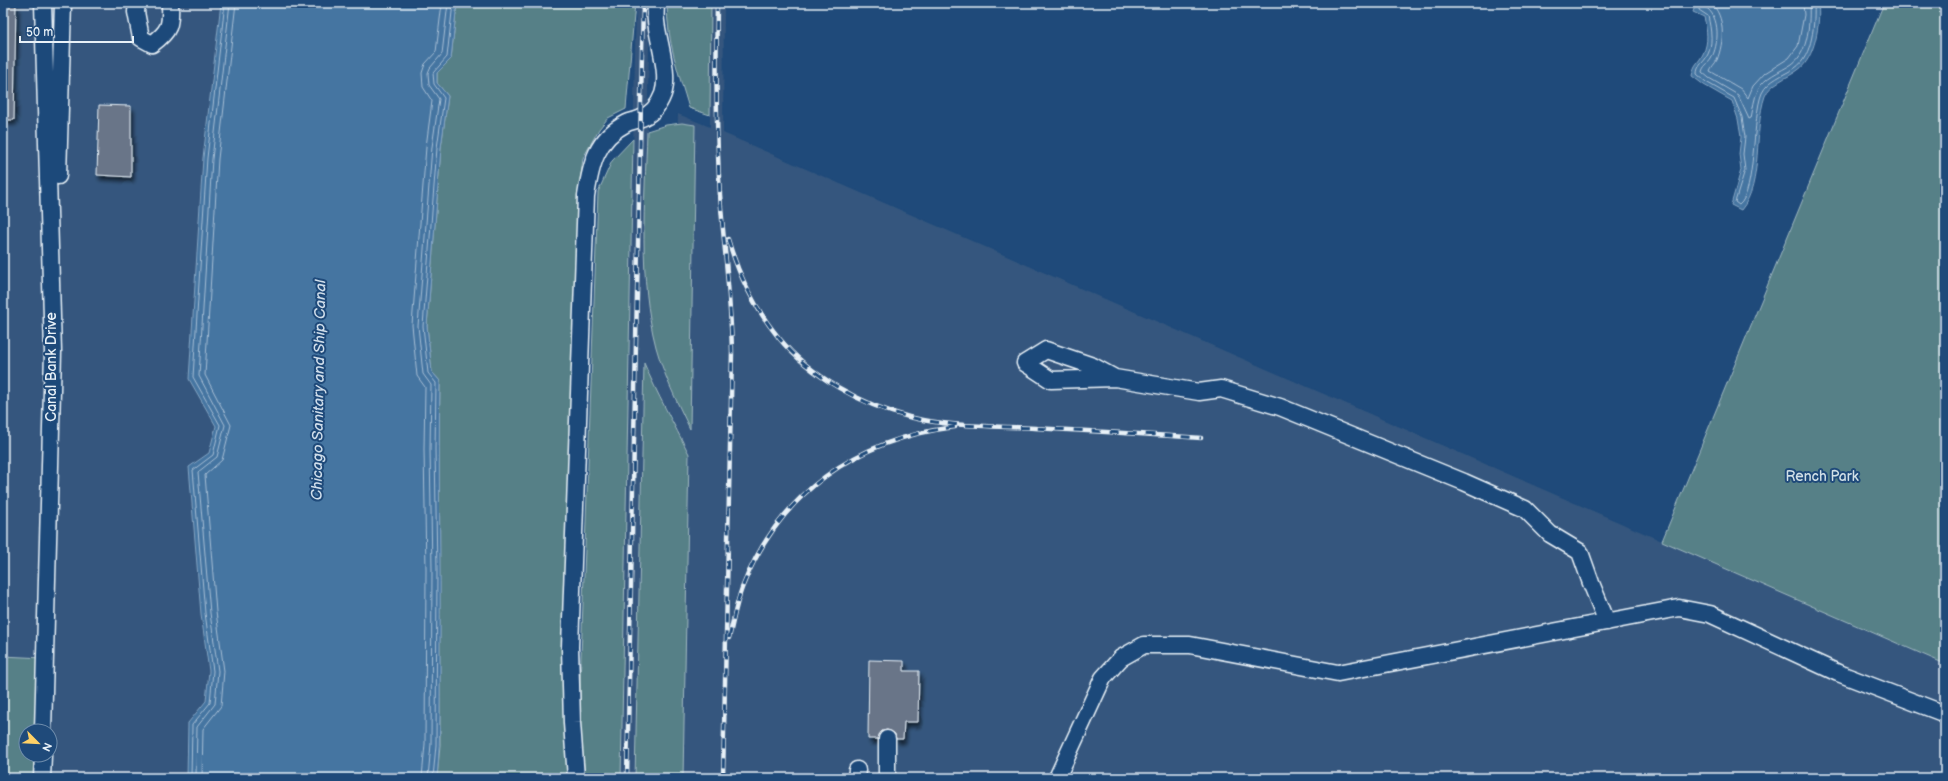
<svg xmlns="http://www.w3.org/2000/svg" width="1948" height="781" font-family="'Balsamiq Sans',sans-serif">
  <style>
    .built { fill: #35577e }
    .green { fill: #578087; stroke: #a0b8c0 }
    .water { fill: #4574a1; stroke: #86a6c4 }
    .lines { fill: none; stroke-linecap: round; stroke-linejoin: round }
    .shore { stroke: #a7bfd5; stroke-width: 1 }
    .building { fill: #697488; stroke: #e8f1f8; filter: url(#shadow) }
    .minor-casing { stroke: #e8f1f8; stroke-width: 19 }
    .minor { stroke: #1f4a7a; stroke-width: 16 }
    .rail-casing { stroke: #e8f1f8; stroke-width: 4.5 }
    .rail { stroke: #1f4a7a; stroke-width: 3; stroke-dasharray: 9; stroke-linecap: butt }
    .labels { text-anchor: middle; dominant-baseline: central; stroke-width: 4; stroke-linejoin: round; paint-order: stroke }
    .street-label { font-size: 14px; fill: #e8f1f8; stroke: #1f4a7a }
    .park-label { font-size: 14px; fill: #d2e0e7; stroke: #1f4a7a }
    .water-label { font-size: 15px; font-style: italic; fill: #d0deeb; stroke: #1f4a7a }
  </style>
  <defs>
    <filter id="shadow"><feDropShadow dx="2.5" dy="4.5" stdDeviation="2" flood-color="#0009"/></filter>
  </defs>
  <rect width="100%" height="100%" fill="#1f4a7a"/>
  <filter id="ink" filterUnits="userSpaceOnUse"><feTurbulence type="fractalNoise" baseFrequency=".025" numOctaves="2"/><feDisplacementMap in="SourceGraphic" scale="8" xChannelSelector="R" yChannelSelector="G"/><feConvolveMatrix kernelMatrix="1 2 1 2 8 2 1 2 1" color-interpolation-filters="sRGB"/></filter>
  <g filter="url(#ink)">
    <path class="built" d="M3,3H221L203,158L189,378L216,426L209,453L189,467L201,614L209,671L206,701L188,723L187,778H38L50,755V731L43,658L3,656Z
      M636,3H650L645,221V254L648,292L672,392L678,114L710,127V3H724L723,133L1945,664V778H664L672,418L657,395L644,364L635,778H621Z"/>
    <path class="green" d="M457,3H635L626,109L608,118L599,129L583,158L580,183L568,778H437L440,745L439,449L440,381L432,372L427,326L441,148L448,96L437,83V73L451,59Z
      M667,3H711L710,115L689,108C678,71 667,42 667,3Z
      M1884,3H1945V664L1662,541Z
      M682,123L695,125L690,429C677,402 664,376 656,347C638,278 645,202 647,131L666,125Z
      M633,139L621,778H585L580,722V684L598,192L612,161Z
      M644,363C657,394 674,424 689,454L683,778H635Z
      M3,656L43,658L40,731H26V755H39L38,778H3Z"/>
    <path class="water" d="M221,3H457L451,59L437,73V83L448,96L441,148L427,326L432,372L440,381C438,470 441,559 440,648C440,691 441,735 437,778H187L188,723L206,701L209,671L201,614L189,467L209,453L216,426L189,379L203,158Z
      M1696,3H1818C1821,22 1815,59 1798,70C1788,78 1770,83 1765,96C1753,130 1764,183 1741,210L1731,205L1741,170L1739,154L1741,137L1738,119L1732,101L1704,85L1692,76C1694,63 1698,64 1703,54C1709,42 1707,30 1704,17L1693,12Z"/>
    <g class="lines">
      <path class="shore" d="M1700,3L1699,10L1708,16C1711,30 1714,45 1706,58C1702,64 1697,66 1697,74L1706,82L1734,98L1742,117L1745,137L1743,154L1745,170L1735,202L1739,205C1756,193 1752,116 1762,93C1768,80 1784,75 1795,68C1813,56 1815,22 1814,3
        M1705,3V7C1721,16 1719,45 1711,59C1708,64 1703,66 1702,72L1709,78L1738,95L1749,119L1751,118C1753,109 1754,98 1758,90C1764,77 1780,72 1792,64C1809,52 1810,21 1809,3
        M1711,3C1726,17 1724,42 1717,60C1715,64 1711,67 1710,71L1741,89L1748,98L1753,86L1765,73L1789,58L1798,46L1804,15L1803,3
        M191,778L192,725L210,703L213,671L205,613L193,470L213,455L220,425L193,377L207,158L225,3
        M196,778L197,727L215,704L218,671L210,613L198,472L217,457L225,425L199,376L212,159L230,3
        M202,778L203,729L221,706L224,671L216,612L205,475L222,460L231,425L205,375L218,159L236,3
        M422,778L425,744L426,570L424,449L425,387L417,376L412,325L426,147L432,101L423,87L422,73L425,64L436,52L442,3
        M428,778L431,744L432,570L430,449L431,385L423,374L418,326L432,147L439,99L429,85L428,73L430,68L442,54L448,3
        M433,778L436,745L437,570L435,449L436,383L428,373L423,326L437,148L444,98L434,84L433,73L447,57L453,3"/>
    </g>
    <path class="building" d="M3,3H16L14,120H3Z
      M99,105L131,106V177L97,175Z
      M869,660L904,661V671H919L918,722H904L903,739H896L895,734L887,730L882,731L878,739H868Z"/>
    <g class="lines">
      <defs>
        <path id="minor" d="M43,3L53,352L43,731
          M137,3L136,12L141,38L152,44C170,31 171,25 170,3
          M58,176L63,3
          M1115,378L1051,380L1025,363L1046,350L1093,366L1115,378L1199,392L1221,389L1280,407L1464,482L1525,509L1550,534L1580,552L1591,583L1607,622
          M42,778L43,755
          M576,778L572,723L570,647L586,196C591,164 596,139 627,123C631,121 635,121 639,119C651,115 659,105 663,94C670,73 658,42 656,21C655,15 656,9 656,3
          M856,778L857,770
          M887,778V739
          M1057,778L1103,678L1121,658L1144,645H1190L1338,673L1679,608L1710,614L1838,673L1945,714"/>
      </defs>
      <use href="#minor" class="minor-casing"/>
      <use href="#minor" class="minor"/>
      <defs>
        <path id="rail" d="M717,3C716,67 716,131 720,195C724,247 731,299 732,352L723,778
          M728,239C738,274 756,310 779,338C810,376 862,405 909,417C949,427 994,426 1035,428C1090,431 1146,434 1201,438
          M729,638C733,622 736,604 742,588C779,494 855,439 955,427
          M627,778L643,3"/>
      </defs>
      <use href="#rail" class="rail-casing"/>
      <use href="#rail" class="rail"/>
    </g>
  </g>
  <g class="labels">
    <g class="street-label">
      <text transform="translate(51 367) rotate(-90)">Canal Bank Drive</text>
    </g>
    <g class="park-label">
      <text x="1822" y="476">Rench Park</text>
    </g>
    <g class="water-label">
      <text transform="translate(319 390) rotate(-89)">Chicago Sanitary and Ship Canal</text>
    </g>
  </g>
  <rect width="1948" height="781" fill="none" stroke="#1f4a7a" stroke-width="16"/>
  <rect x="8" y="8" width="1932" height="765" fill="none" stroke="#e8f1f8" stroke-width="1.5" filter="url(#ink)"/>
  <g transform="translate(38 743) rotate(114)"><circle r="19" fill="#1f4a7a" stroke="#6f8dac"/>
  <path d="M0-3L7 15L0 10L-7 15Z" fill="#ffd166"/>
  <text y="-6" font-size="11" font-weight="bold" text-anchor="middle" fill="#e8f1f8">N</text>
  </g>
  <path d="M20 36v6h113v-6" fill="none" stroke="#e8f1f8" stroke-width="2"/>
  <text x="26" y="36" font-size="12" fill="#e8f1f8" stroke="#1f4a7a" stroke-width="3" paint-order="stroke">50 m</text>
</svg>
